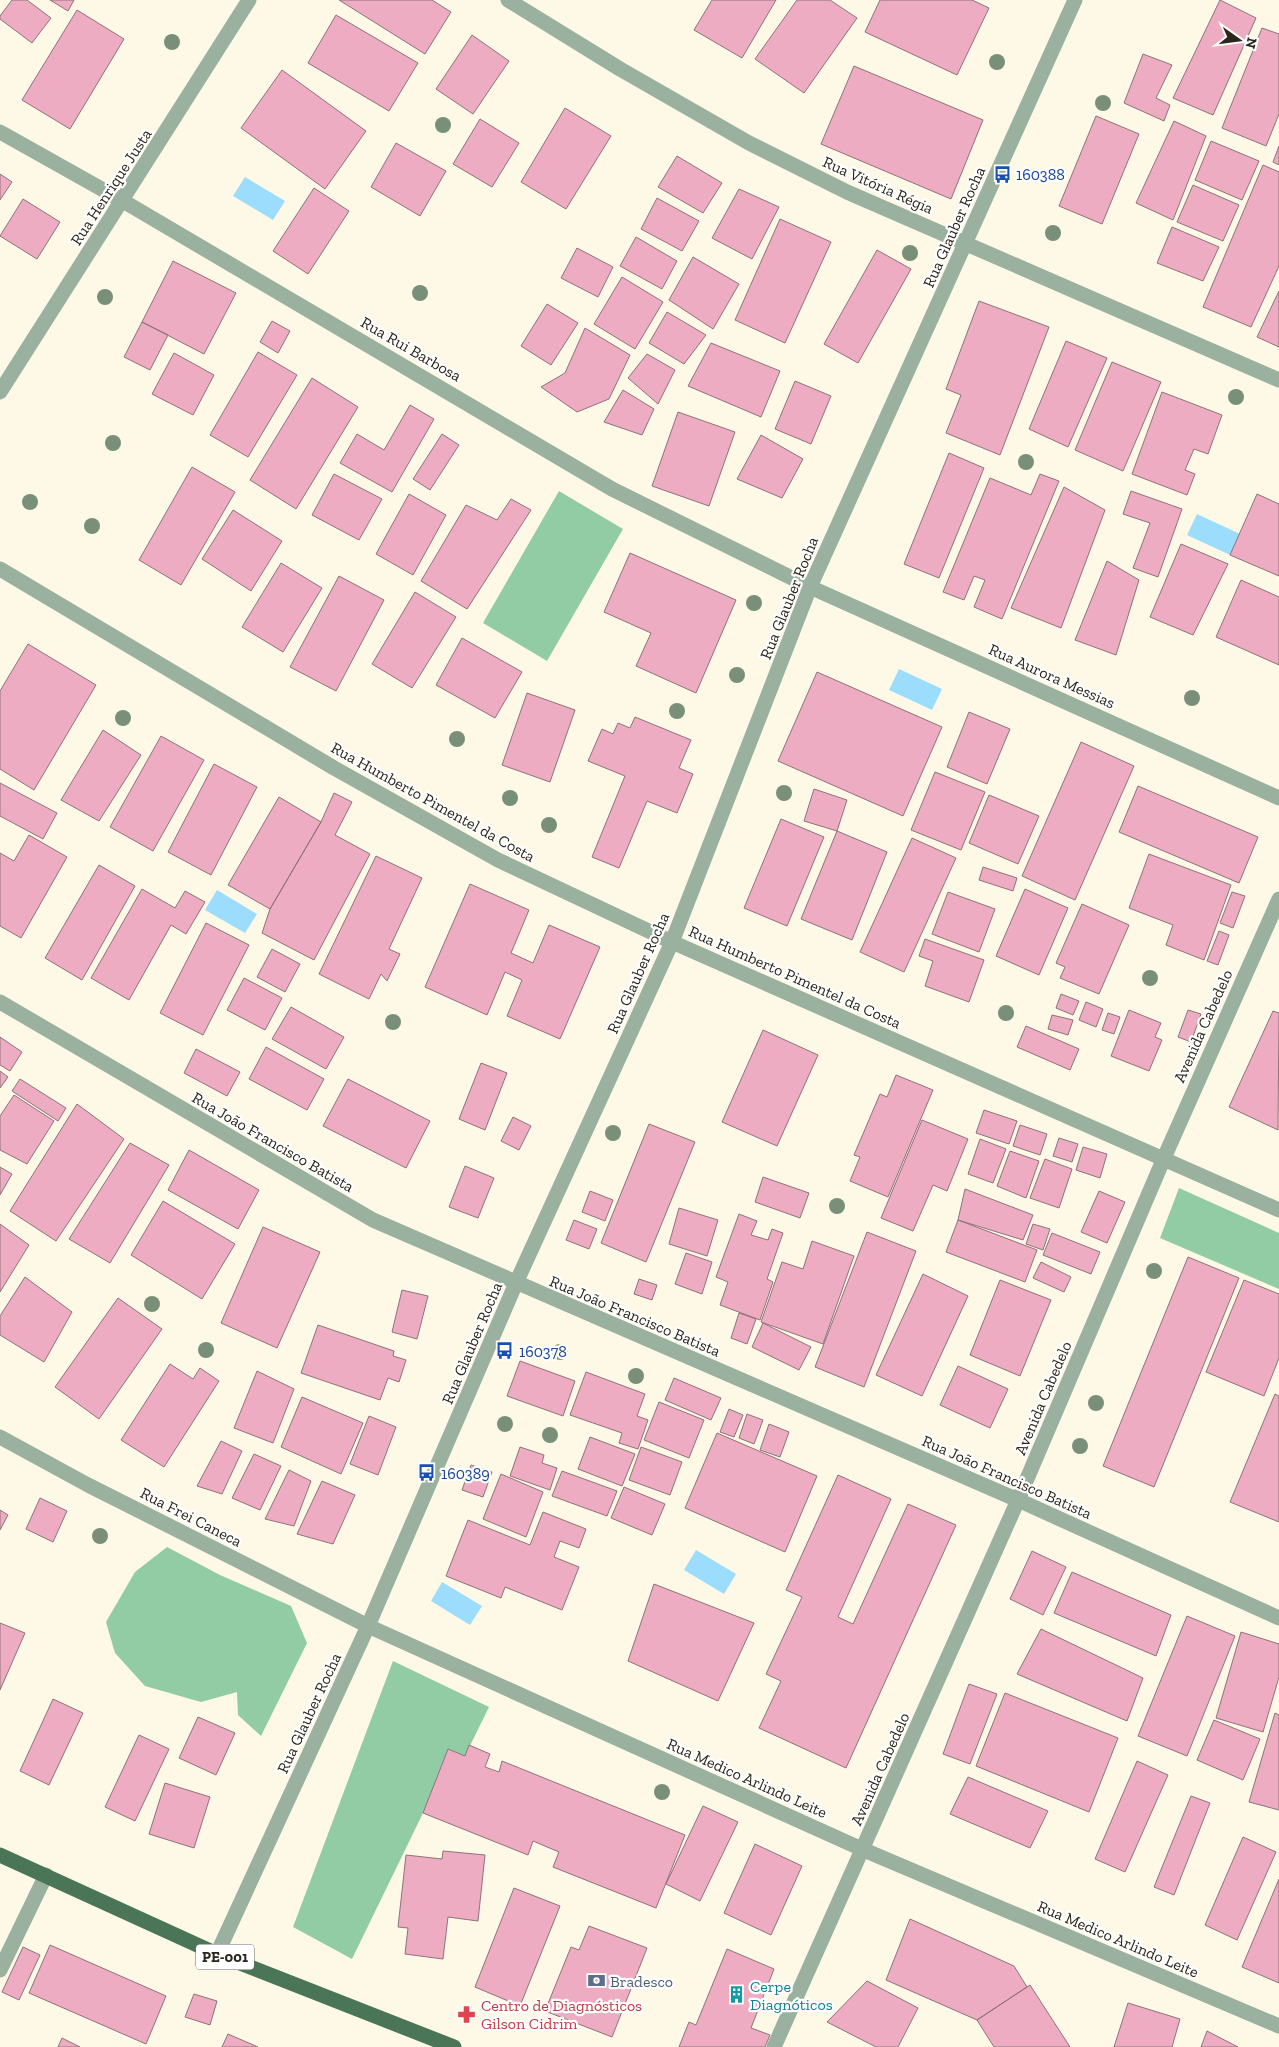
<svg xmlns="http://www.w3.org/2000/svg" width="1279" height="2047" font-family="'Zilla Slab',serif">
  <style>
    .forest { fill: #92cca5 }
    .water { fill: #9cddfe }
    .building { fill: #edacc1; stroke: #8f727b }
    .lines { fill: none; stroke-linecap: round; stroke-linejoin: round }
    .minor { stroke: #9ab19f; stroke-width: 15 }
    .major { stroke: #4a7556; stroke-width: 15 }
    .tree { fill: #798f7a }
    .labels { text-anchor: middle; dominant-baseline: central; stroke-width: 4.5; stroke-linejoin: round; paint-order: stroke }
    .shield { fill: #fff; stroke: #6a675f; stroke-width: 1 }
    .shield-label { font-size: 15px; font-weight: bold; fill: #2a261b }
    .transit-label { font-size: 16px; fill: #164399; stroke: #fff; text-anchor: start }
    .street-label { font-size: 16px; fill: #2a261b; stroke: #fff }
    .service-label { font-size: 16px; fill: #4e5e75; stroke: #fff; text-anchor: start }
    .culture-label { font-size: 16px; fill: #0d838f; stroke: #fff; text-anchor: start }
    .health-label { font-size: 16px; fill: #be3a42; stroke: #fff; text-anchor: start }
  </style>
  <rect width="100%" height="100%" fill="#fef8e7"/>
  <path class="forest" d="M559,491L623,529L547,661L483,623Z
    M1179,1188L1279,1233V1289L1160,1238Z
    M167,1547L220,1575L291,1606L307,1643L261,1736L238,1715L237,1692L201,1702L145,1686L115,1653L106,1622L135,1572Z
    M393,1661L489,1707L465,1756L448,1749L423,1813L352,1959L293,1927Z"/>
  <path class="water" d="M245,177L285,201L273,220L233,196Z
    M1197,514L1240,534L1230,555L1187,535Z
    M899,669L942,689L932,710L889,690Z
    M217,890L257,914L245,933L205,910Z
    M696,1550L736,1574L724,1594L684,1570Z
    M442,1582L482,1606L470,1625L431,1601Z"/>
  <path class="building" d="M12,0H27L51,18L32,43L0,19V16Z
    M50,0H74L68,11Z
    M339,0H432L451,12L425,54Z
    M712,0H776L742,58L694,30Z
    M797,0H830L857,18L804,93L755,59Z
    M880,0H972L989,8L957,75L865,32Z
    M1220,0L1256,18L1213,115L1173,98Z
    M77,10L124,39L70,129L22,100Z
    M336,15L418,63L389,111L308,63Z
    M1262,28L1279,34V114L1266,146L1222,128Z
    M472,35L509,61L473,114L436,89Z
    M1143,54L1172,65L1156,98L1170,105L1164,121L1124,103Z
    M854,66L983,120L951,199L821,144Z
    M282,70L366,131L325,189L241,128Z
    M565,108L611,136L566,209L521,182Z
    M1096,116L1139,134L1102,224L1059,206Z
    M480,119L519,143L492,187L453,164Z
    M1174,121L1206,136L1173,220L1136,203Z
    M1211,141L1259,161L1242,200L1195,180Z
    M396,143L446,171L420,216L371,187Z
    M1279,146V165L1273,162Z
    M677,156L722,183L703,213L658,187Z
    M1263,165L1279,172V266L1251,327L1203,307Z
    M0,174L12,182L0,200Z
    M1193,185L1239,205L1223,241L1177,222Z
    M314,188L349,211L308,274L273,251Z
    M739,189L779,207L752,259L712,238Z
    M657,198L699,221L682,251L641,229Z
    M23,199L60,222L37,259L0,236Z
    M780,219L831,242L785,343L735,320Z
    M1172,227L1219,247L1203,281L1157,263Z
    M636,237L677,261L662,289L620,266Z
    M577,248L613,267L598,297L561,278Z
    M877,250L911,269L858,363L824,344Z
    M693,257L739,284L713,329L669,300Z
    M173,261L236,293L204,354L142,322Z
    M622,277L663,302L635,349L594,324Z
    M1279,291V347L1257,337Z
    M979,301L1049,327L1000,455L946,433L961,395L946,389Z
    M547,304L578,323L551,365L521,346Z
    M667,312L706,335L684,364L649,343Z
    M272,321L290,331L278,353L260,342Z
    M142,322L168,335L150,370L124,357Z
    M585,328L630,355L609,399L577,412L541,387L565,373Z
    M1066,341L1107,358L1068,447L1029,429Z
    M711,343L780,371L761,417L688,386Z
    M258,352L297,375L248,457L210,435Z
    M174,353L214,375L193,415L152,394Z
    M647,354L675,370L658,404L628,378Z
    M1112,362L1161,382L1123,471L1075,450Z
    M312,378L358,407L296,509L250,480Z
    M795,381L831,396L811,444L775,429Z
    M623,390L654,409L642,435L604,422Z
    M1162,392L1222,415L1208,454L1194,449L1185,470L1195,474L1187,495L1132,474Z
    M410,405L434,419L392,492L340,463L357,434L384,450Z
    M678,412L735,432L709,506L652,486Z
    M442,434L459,445L430,490L413,479Z
    M761,435L803,459L782,498L737,479Z
    M949,453L984,468L939,578L904,564Z
    M192,467L235,492L181,585L139,560Z
    M334,474L382,499L359,540L312,515Z
    M1040,474L1059,481L1002,619L974,607L985,580L974,576L964,600L943,592L990,478L1031,495Z
    M1064,487L1105,510L1061,628L1011,608Z
    M1131,491L1182,509L1158,577L1133,568L1150,523L1123,514Z
    M409,494L446,515L413,575L376,554Z
    M1257,494L1279,504V576L1230,555Z
    M511,499L531,510L467,609L421,581L466,505L497,520Z
    M233,510L282,541L251,591L202,559Z
    M1181,544L1228,564L1193,635L1150,617Z
    M630,553L736,600L696,693L636,666L651,633L604,612Z
    M1107,561L1139,580L1116,655L1075,640Z
    M281,563L322,588L283,652L242,627Z
    M339,576L384,600L336,691L290,667Z
    M1241,580L1279,597V665L1216,637Z
    M415,592L456,617L412,688L372,664Z
    M462,638L522,672L495,718L436,685Z
    M28,644L96,685L34,790L0,769V691Z
    M817,672L942,727L903,816L778,761Z
    M527,693L575,710L550,782L502,765Z
    M969,712L1010,729L987,784L947,767Z
    M635,717L691,740L679,768L693,774L677,813L647,801L619,868L592,857L625,776L588,761L602,729L613,734L618,723L630,728Z
    M103,730L141,755L99,821L61,800Z
    M161,736L204,760L153,851L110,827Z
    M1081,742L1134,766L1075,900L1022,876Z
    M214,764L257,787L211,875L168,852Z
    M935,772L985,792L961,850L911,830Z
    M0,783L57,813L43,839L0,816Z
    M1138,786L1258,837L1239,883L1119,832Z
    M814,789L847,800L837,831L804,821Z
    M334,793L352,802L335,835L370,854L314,960L262,933L270,909L321,822Z
    M989,795L1039,816L1018,864L969,843Z
    M279,797L321,822L270,909L228,885Z
    M781,819L824,837L787,926L744,908Z
    M837,831L887,852L852,940L801,919Z
    M29,835L67,857L21,938L0,926V853L14,861Z
    M912,838L956,858L904,972L860,952Z
    M1149,854L1231,885L1204,960L1166,945L1173,925L1129,908Z
    M376,856L422,878L389,949L400,954L387,981L381,974L369,999L319,974Z
    M99,865L135,886L82,980L45,958Z
    M983,867L1017,878L1013,891L979,880Z
    M470,884L529,910L511,953L533,963L549,925L600,947L560,1039L507,1016L522,980L505,972L487,1015L425,987Z
    M142,889L175,908L185,891L205,902L186,934L171,925L129,1000L91,978Z
    M1025,889L1068,908L1039,975L996,956Z
    M948,892L995,909L979,952L932,934Z
    M1232,892L1245,896L1233,928L1220,923Z
    M1082,904L1129,925L1099,994L1060,978L1065,967L1056,963Z
    M206,923L249,945L203,1035L160,1013Z
    M1219,931L1229,935L1218,965L1207,961Z
    M925,939L984,960L969,1002L925,986L933,961L919,956Z
    M272,949L300,964L285,992L257,977Z
    M244,978L282,998L265,1030L227,1010Z
    M1061,994L1079,1001L1073,1015L1056,1008Z
    M1086,1002L1103,1009L1096,1027L1079,1020Z
    M291,1007L344,1037L326,1069L272,1039Z
    M1129,1010L1161,1023L1155,1037L1162,1040L1149,1071L1111,1056Z
    M1188,1010L1201,1014L1191,1042L1178,1037Z
    M1273,1011L1279,1013L1278,1130L1229,1107Z
    M1108,1013L1120,1017L1114,1034L1102,1030Z
    M1052,1015L1073,1020L1068,1035L1048,1029Z
    M1026,1026L1079,1049L1070,1070L1017,1047Z
    M763,1030L818,1055L777,1146L722,1122Z
    M0,1037L22,1052L10,1071L0,1065Z
    M266,1047L324,1079L307,1110L249,1079Z
    M196,1049L240,1072L227,1096L184,1073Z
    M481,1063L507,1073L485,1130L459,1119Z
    M0,1071L8,1077L0,1088Z
    M896,1075L933,1090L888,1197L850,1181L860,1157L854,1155L880,1094L887,1097Z
    M20,1079L66,1108L58,1121L12,1091Z
    M348,1079L430,1121L406,1168L323,1126Z
    M14,1095L54,1121L27,1164L0,1150V1116Z
    M77,1104L124,1139L56,1241L10,1211Z
    M984,1110L1017,1121L1009,1144L976,1133Z
    M513,1117L531,1126L519,1150L501,1141Z
    M922,1120L968,1139L947,1191L933,1185L913,1231L881,1218Z
    M649,1124L695,1142L646,1262L601,1243Z
    M1020,1125L1047,1134L1040,1155L1013,1146Z
    M1059,1138L1078,1144L1072,1162L1053,1156Z
    M980,1139L1006,1149L993,1183L968,1174Z
    M130,1143L169,1165L110,1263L69,1239Z
    M1083,1147L1107,1154L1100,1178L1076,1170Z
    M189,1150L259,1190L238,1229L168,1190Z
    M1010,1151L1039,1161L1026,1198L997,1186Z
    M1045,1159L1072,1169L1059,1208L1030,1198Z
    M465,1166L494,1178L478,1218L449,1207Z
    M0,1167L12,1174L0,1195Z
    M763,1177L809,1193L800,1218L755,1202Z
    M965,1189L1033,1215L1023,1240L958,1220Z
    M590,1191L613,1200L605,1221L582,1212Z
    M1099,1191L1125,1202L1107,1243L1081,1232Z
    M163,1201L235,1244L202,1299L131,1255Z
    M679,1208L718,1220L707,1256L669,1244Z
    M739,1214L757,1221L751,1235L768,1240L772,1229L783,1233L767,1279L773,1282L760,1320L720,1305L728,1282L716,1277Z
    M574,1220L597,1229L589,1249L566,1240Z
    M958,1220L1037,1250L1025,1282L946,1252Z
    M0,1224L29,1245L0,1292Z
    M1033,1224L1050,1229L1043,1250L1026,1244Z
    M263,1227L320,1252L277,1348L221,1323Z
    M867,1232L916,1251L864,1387L815,1367Z
    M1052,1233L1100,1252L1091,1274L1043,1255Z
    M812,1241L854,1256L823,1344L761,1322L782,1262L803,1269Z
    M686,1253L712,1262L702,1294L675,1284Z
    M1188,1257L1239,1278L1154,1487L1103,1466Z
    M1041,1262L1071,1277L1064,1292L1033,1278Z
    M923,1274L968,1296L922,1396L876,1375Z
    M25,1277L72,1312L44,1362L0,1335V1316Z
    M639,1279L657,1285L652,1300L634,1294Z
    M1000,1280L1051,1300L1020,1376L970,1355Z
    M1244,1280L1279,1294V1358L1264,1396L1206,1372Z
    M402,1290L428,1296L417,1339L392,1332Z
    M118,1298L162,1329L99,1419L55,1387Z
    M739,1313L756,1319L747,1344L731,1338Z
    M763,1323L811,1347L799,1370L752,1347Z
    M318,1325L394,1351L393,1356L406,1360L399,1382L388,1378L380,1400L301,1373Z
    M520,1361L575,1381L563,1416L507,1396Z
    M170,1364L193,1379L200,1368L219,1381L164,1467L121,1440Z
    M958,1366L1008,1389L990,1428L940,1405Z
    M257,1371L294,1389L273,1443L234,1428Z
    M586,1372L645,1394L637,1416L648,1420L638,1449L619,1443L622,1433L570,1415Z
    M674,1378L721,1398L711,1420L665,1400Z
    M1275,1394L1279,1396V1522L1230,1502Z
    M302,1397L363,1423L341,1474L281,1447Z
    M659,1402L704,1420L689,1458L644,1440Z
    M729,1409L743,1415L734,1437L720,1432Z
    M747,1414L763,1420L754,1444L739,1438Z
    M369,1416L396,1427L378,1475L350,1464Z
    M769,1424L789,1432L780,1457L760,1450Z
    M717,1433L817,1476L785,1552L685,1508Z
    M590,1437L635,1454L622,1486L578,1469Z
    M221,1441L242,1451L222,1494L197,1486Z
    M520,1447L544,1455L542,1463L557,1468L550,1490L510,1476Z
    M641,1447L682,1462L670,1495L629,1480Z
    M254,1454L281,1466L260,1510L232,1498Z
    M471,1465L492,1472L483,1497L462,1490Z
    M289,1470L311,1481L294,1526L265,1519Z
    M562,1471L617,1491L607,1516L552,1496Z
    M501,1474L543,1492L526,1537L483,1519Z
    M838,1475L891,1499L838,1617L853,1624L908,1504L956,1525L846,1768L759,1728L781,1681L766,1674L802,1597L786,1590Z
    M322,1481L355,1495L333,1544L297,1534Z
    M624,1487L665,1504L652,1535L611,1518Z
    M40,1498L67,1511L53,1542L26,1529Z
    M0,1510L8,1515L0,1530Z
    M543,1512L586,1529L579,1548L560,1541L554,1557L579,1567L562,1610L505,1587L501,1598L446,1576L468,1520L530,1545Z
    M1032,1551L1066,1567L1043,1615L1010,1599Z
    M1072,1572L1171,1615L1156,1656L1054,1613Z
    M654,1584L754,1623L718,1701L628,1661Z
    M1187,1616L1235,1636L1187,1756L1138,1736Z
    M0,1623L25,1633L0,1690Z
    M1041,1629L1143,1678L1127,1721L1017,1674Z
    M1241,1632L1279,1644V1677L1263,1732L1216,1718Z
    M969,1684L997,1694L970,1764L943,1754Z
    M1005,1693L1118,1738L1089,1812L976,1766Z
    M53,1699L83,1713L49,1785L20,1771Z
    M1275,1713L1279,1715V1810L1249,1802Z
    M198,1717L235,1733L216,1775L179,1758Z
    M1214,1720L1260,1739L1243,1780L1197,1760Z
    M139,1735L169,1749L135,1821L105,1807Z
    M469,1745L490,1754L485,1767L499,1772L502,1761L685,1835L656,1908L553,1867L559,1852L533,1841L528,1855L423,1813L448,1749L465,1756Z
    M1137,1761L1168,1775L1125,1872L1095,1859Z
    M968,1777L1048,1811L1030,1848L950,1814Z
    M165,1783L210,1797L194,1848L149,1834Z
    M1191,1796L1210,1803L1174,1895L1154,1887Z
    M703,1806L738,1822L700,1901L666,1884Z
    M1243,1837L1276,1852L1237,1940L1205,1925Z
    M755,1844L802,1866L771,1935L724,1913Z
    M443,1851L485,1855L478,1921L448,1917L443,1959L405,1954L408,1928L398,1927L406,1855L442,1859Z
    M1279,1879V1983L1242,1967Z
    M514,1888L560,1906L520,2006L475,1987Z
    M910,1919L1014,1966L1027,1987L977,2020L886,1980Z
    M589,1926L647,1948L612,2037L545,2011L571,1947L579,1950Z
    M50,1945L166,1996L146,2044L29,1993Z
    M23,1947L40,1955L19,2000L2,1992Z
    M727,1949L774,1969L751,2028L770,2035L765,2047H679L689,2022L696,2025Z
    M867,1981L918,2008L898,2047H876L827,2022Z
    M1030,1985L1070,2047H994L977,2020Z
    M194,1994L217,2001L210,2025L185,2017Z
    M1128,2003L1180,2019L1172,2047H1114Z
    M1207,2031L1238,2047H1201Z
    M228,2034L258,2047H222Z
    M62,2038L80,2047H58Z"/>
  <g class="lines">
    <path class="minor" d="M508,0L620,69L749,143L847,192L1279,380
      M0,132L123,201L612,489L810,587L1279,798
      M0,392L249,0
      M0,569L334,768L498,860L672,942L1279,1210
      M0,1002L373,1220L1018,1500L1279,1618
      M0,1437L88,1485L368,1626L864,1850L1279,2026
      M217,1954L368,1626L516,1283L672,942L810,587L1075,0
      M0,1970L46,1875
      M774,2047L1018,1500L1164,1158L1279,899"/>
    <path class="major" d="M0,1855L217,1954L454,2047"/>
  </g>
  <g class="tree">
    <circle cx="172" cy="42" r="8"/>
    <circle cx="997" cy="62" r="8"/>
    <circle cx="1103" cy="103" r="8"/>
    <circle cx="443" cy="125" r="8"/>
    <circle cx="1053" cy="233" r="8"/>
    <circle cx="910" cy="253" r="8"/>
    <circle cx="420" cy="293" r="8"/>
    <circle cx="105" cy="297" r="8"/>
    <circle cx="1236" cy="397" r="8"/>
    <circle cx="113" cy="443" r="8"/>
    <circle cx="1026" cy="462" r="8"/>
    <circle cx="30" cy="502" r="8"/>
    <circle cx="92" cy="526" r="8"/>
    <circle cx="754" cy="603" r="8"/>
    <circle cx="737" cy="675" r="8"/>
    <circle cx="1192" cy="698" r="8"/>
    <circle cx="677" cy="711" r="8"/>
    <circle cx="123" cy="718" r="8"/>
    <circle cx="457" cy="739" r="8"/>
    <circle cx="784" cy="793" r="8"/>
    <circle cx="510" cy="798" r="8"/>
    <circle cx="549" cy="825" r="8"/>
    <circle cx="1150" cy="978" r="8"/>
    <circle cx="1006" cy="1013" r="8"/>
    <circle cx="393" cy="1022" r="8"/>
    <circle cx="613" cy="1133" r="8"/>
    <circle cx="837" cy="1206" r="8"/>
    <circle cx="1154" cy="1271" r="8"/>
    <circle cx="152" cy="1304" r="8"/>
    <circle cx="206" cy="1350" r="8"/>
    <circle cx="560" cy="1352" r="8"/>
    <circle cx="636" cy="1376" r="8"/>
    <circle cx="1096" cy="1403" r="8"/>
    <circle cx="505" cy="1424" r="8"/>
    <circle cx="550" cy="1435" r="8"/>
    <circle cx="1080" cy="1446" r="8"/>
    <circle cx="100" cy="1536" r="8"/>
    <circle cx="662" cy="1792" r="8"/>
  </g>
  <defs>
    <symbol id="bus-bare" viewBox="-9 -9 18 18"><path d="M-5-6H5V4H4V6H2V4H-2V6H-4V4H-5ZM-3.5-4V0h7V-4ZM-3.5 1.2v1.5H-2V1.2ZM2 1.2v1.5H3.5V1.2Z" fill="#1a4fb4" stroke="#fff" stroke-width="2.5" paint-order="stroke"/></symbol>
    <symbol id="bank-bare" viewBox="-9 -9 18 18"><path d="M-6-4H6V4H-6ZM0-2.3a2.3 2.3 0 1 0 0 4.6a2.3 2.3 0 1 0 0-4.6Z" fill="#5c6f8a" stroke="#fff" stroke-width="2.5" paint-order="stroke"/></symbol>
    <symbol id="building-bare" viewBox="-9 -9 18 18"><path d="M-4-6H4V6H1V3H-1V6H-4ZM-2.5-4.3h1.7v1.8h-1.7ZM.8-4.3h1.7v1.8H.8ZM-2.5-1h1.7V.8h-1.7ZM.8-1h1.7V.8H.8Z" fill="#0f9aa8" stroke="#fff" stroke-width="2.5" paint-order="stroke"/></symbol>
    <symbol id="pharmacy-bare" viewBox="-9 -9 18 18"><path d="M-2-6h4v4h4v4h-4v4h-4v-4h-4v-4h4Z" fill="#e0444e" stroke="#fff" stroke-width="2.5" paint-order="stroke"/></symbol>
  </defs>
  <g fill-rule="evenodd">
    <use href="#bus-bare" x="990" y="162" width="25" height="25"/>
    <use href="#bus-bare" x="492" y="1338" width="25" height="25"/>
    <use href="#bus-bare" x="414" y="1460" width="25" height="25"/>
    <use href="#bank-bare" x="584" y="1968" width="25" height="25"/>
    <use href="#building-bare" x="724" y="1982" width="25" height="25"/>
    <use href="#pharmacy-bare" x="454" y="2002" width="25" height="25"/>
  </g>
  <g class="labels">
    <rect class="shield" x="196" y="1944.5" width="58" height="25" rx="4"/>
    <g class="shield-label">
      <text x="225" y="1957">PE-001</text>
    </g>
    <g class="transit-label">
      <text x="1016" y="174">160388</text>
      <text x="519" y="1351">160378</text>
      <text x="441" y="1473">160389</text>
    </g>
    <g class="street-label">
      <text transform="translate(878 185) rotate(24)">Rua Vitória Régia</text>
      <text transform="translate(111 187) rotate(-57)">Rua Henrique Justa</text>
      <text transform="translate(954 227) rotate(-66)">Rua Glauber Rocha</text>
      <text transform="translate(411 349) rotate(30)">Rua Rui Barbosa</text>
      <text transform="translate(789 598) rotate(-68)">Rua Glauber Rocha</text>
      <text transform="translate(1052 676) rotate(24)">Rua Aurora Messias</text>
      <text transform="translate(433 802) rotate(29)">Rua Humberto Pimentel da Costa</text>
      <text transform="translate(638 973) rotate(-66)">Rua Glauber Rocha</text>
      <text transform="translate(795 977) rotate(24)">Rua Humberto Pimentel da Costa</text>
      <text transform="translate(1203 1026) rotate(-66)">Avenida Cabedelo</text>
      <text transform="translate(273 1142) rotate(30)">Rua João Francisco Batista</text>
      <text transform="translate(635 1316) rotate(23)">Rua João Francisco Batista</text>
      <text transform="translate(472 1343) rotate(-67)">Rua Glauber Rocha</text>
      <text transform="translate(1043 1398) rotate(-67)">Avenida Cabedelo</text>
      <text transform="translate(1007 1477) rotate(24)">Rua João Francisco Batista</text>
      <text transform="translate(191 1517) rotate(27)">Rua Frei Caneca</text>
      <text transform="translate(309 1713) rotate(-65)">Rua Glauber Rocha</text>
      <text transform="translate(880 1769) rotate(-66)">Avenida Cabedelo</text>
      <text transform="translate(747 1778) rotate(24)">Rua Medico Arlindo Leite</text>
      <text transform="translate(1118 1939) rotate(23)">Rua Medico Arlindo Leite</text>
    </g>
    <g class="service-label">
      <text x="610" y="1981">Bradesco</text>
    </g>
    <g class="culture-label">
      <text x="750" y="1986">Cerpe<tspan x="750" dy="18">Diagnóticos</tspan></text>
    </g>
    <g class="health-label">
      <text x="481" y="2005">Centro de Diagnósticos<tspan x="481" dy="18">Gilson Cidrim</tspan></text>
    </g>
  </g>
  <g transform="translate(1239 40) rotate(104)" stroke="#ffffff" stroke-width="4" paint-order="stroke">
  <path d="M0-4L9 19L0 12L-9 19Z" fill="#2a261b"/>
  <text y="-8" font-size="14" font-weight="bold" text-anchor="middle" fill="#2a261b">N</text>
  </g>
</svg>
